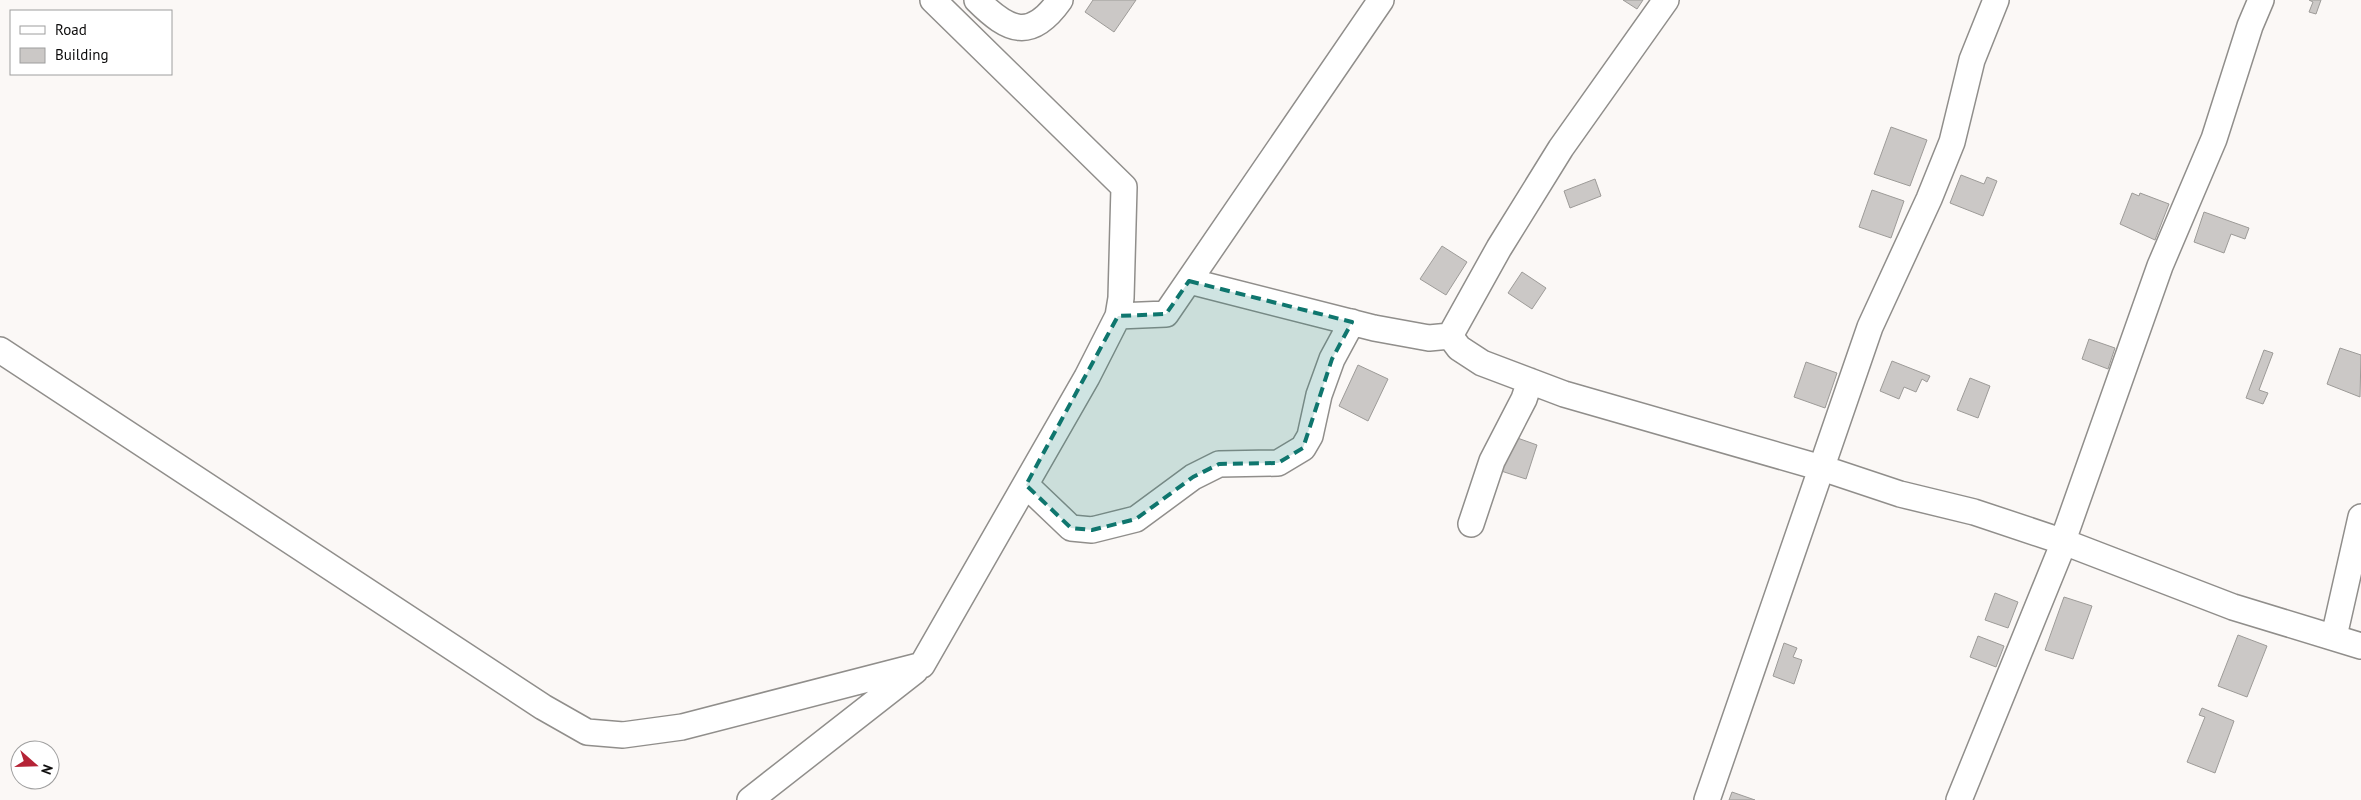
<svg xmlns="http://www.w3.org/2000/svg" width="2361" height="800" font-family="'PT Sans',sans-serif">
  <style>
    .building { fill: #cbc8c6; stroke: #9d9b98 }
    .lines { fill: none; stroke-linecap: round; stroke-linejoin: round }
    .minor-casing { stroke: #908e8b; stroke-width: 28 }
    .minor { stroke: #fff; stroke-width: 25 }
    .marked { fill: #0f766e; fill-opacity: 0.2; stroke: #0f766e; stroke-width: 4; stroke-dasharray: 10 6; stroke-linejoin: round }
  </style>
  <rect width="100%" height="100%" fill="#fbf8f6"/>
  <path class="building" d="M1093,0H1136L1114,32L1085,12Z
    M1623,0H1643L1637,9Z
    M2309,0H2321L2316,14L2309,12L2313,2Z
    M1891,127L1927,140L1910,186L1874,174Z
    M1961,175L1984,184L1987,177L1997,181L1983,216L1950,203Z
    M1595,179L1601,196L1570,208L1564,191Z
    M1872,190L1904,201L1891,238L1859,227Z
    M2132,193L2139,196L2140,193L2169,204L2155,240L2120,224Z
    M2204,212L2249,228L2245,239L2231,234L2224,253L2194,242Z
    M1442,246L1467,262L1446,295L1420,279Z
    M1522,272L1546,288L1532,309L1508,293Z
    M2089,339L2115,348L2108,369L2082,359Z
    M2340,348L2361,355L2360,397L2327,384Z
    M2264,350L2273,353L2259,390L2268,393L2263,404L2246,398Z
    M1892,361L1930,376L1927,382L1922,379L1916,392L1904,387L1899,399L1880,391Z
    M1806,362L1837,373L1825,408L1794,397Z
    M1358,365L1388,379L1368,421L1339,406Z
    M1970,378L1990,386L1978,418L1957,410Z
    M1509,435L1537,445L1526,479L1498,470Z
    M1995,593L2018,602L2008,628L1985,620Z
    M2064,597L2092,606L2073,659L2045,650Z
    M2238,635L2267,646L2247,697L2218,686Z
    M1978,636L2004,646L1996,667L1970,657Z
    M1784,643L1797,648L1793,657L1802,660L1794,684L1773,676Z
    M2202,708L2234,721L2215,773L2187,762L2205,717L2199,715Z
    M1732,792L1755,800H1729Z"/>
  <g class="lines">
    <defs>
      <path id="minor" d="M977,0C1009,32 1031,41 1060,0
        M1189,281L1374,328L1429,338L1450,336L1459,348L1482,363L1564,394L1825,469L1900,494L1974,512L2064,542L2233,607L2361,646
        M1118,316L1166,314L1381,0
        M1450,336L1499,248L1561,148L1666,0
        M0,350L543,707L587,732L623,735L682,727L922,665L1087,377L1118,316L1121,298L1124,187L933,0
        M1026,485L1071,528L1092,530L1136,519L1193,477L1219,464L1278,463L1303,448L1310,436L1319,395L1332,359L1352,322
        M1471,524L1492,461L1524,399L1530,381
        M2061,546L2160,266L2214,139L2250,26L2261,0
        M2332,636L2335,632L2361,517
        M750,800L915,671
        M1707,800L1870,327L1929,199L1952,142L1972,60L1996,0
        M1959,800L2064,542"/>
    </defs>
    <use href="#minor" class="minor-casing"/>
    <use href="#minor" class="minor"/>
  </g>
  <path class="marked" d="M1189,281L1352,322L1332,359L1303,448L1278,463L1219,464L1193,477L1136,519L1092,530L1071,528L1026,485L1118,316L1166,314Z"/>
  <rect x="10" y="10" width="162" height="65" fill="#ffffff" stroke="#9e9e9e"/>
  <rect x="20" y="26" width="25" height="8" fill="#ffffff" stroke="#9e9e9e"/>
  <text x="55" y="35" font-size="15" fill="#0d0c0c">Road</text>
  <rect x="20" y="48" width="25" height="15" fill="#cbc8c6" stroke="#9e9e9e"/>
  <text x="55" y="60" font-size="15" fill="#0d0c0c">Building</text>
  <g transform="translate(35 765) rotate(110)"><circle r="24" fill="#ffffff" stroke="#9e9e9e"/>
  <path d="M0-4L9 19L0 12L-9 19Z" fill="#b52336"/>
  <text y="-8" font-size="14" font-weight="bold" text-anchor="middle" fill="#0d0c0c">N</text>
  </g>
</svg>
